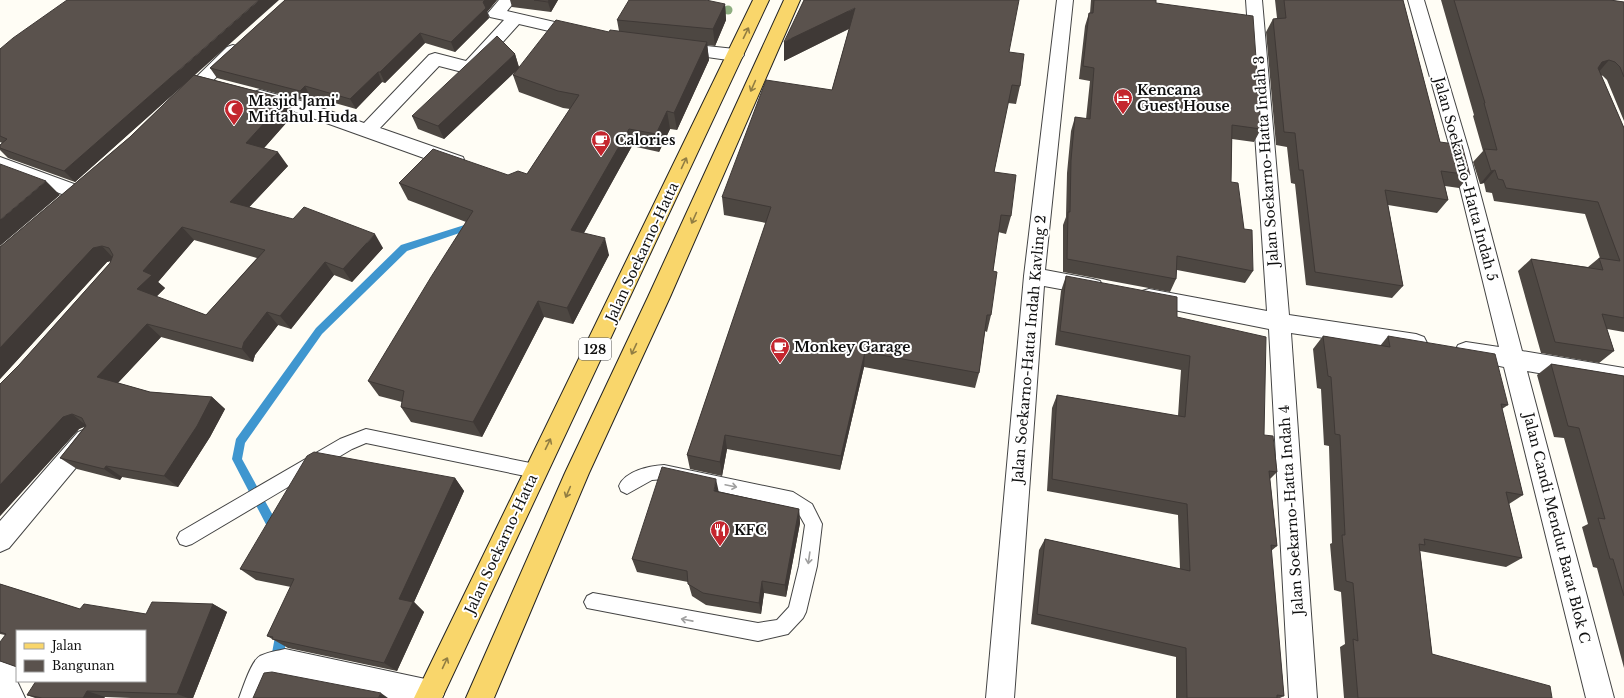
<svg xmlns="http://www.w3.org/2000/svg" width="1624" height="698" font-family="'Libre Baskerville',serif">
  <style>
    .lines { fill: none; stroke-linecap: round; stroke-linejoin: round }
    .stream { fill: #3f96cf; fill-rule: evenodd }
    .lane-casing { stroke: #444; stroke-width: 2 }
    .street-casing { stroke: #444; stroke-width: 2 }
    .primary-casing { stroke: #222; stroke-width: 2 }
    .lane { fill: #fff; fill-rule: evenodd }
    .street { fill: #fff; fill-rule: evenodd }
    .primary { fill: #f9d66b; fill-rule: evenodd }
    .tree { fill: #8dad7f }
    .wall { fill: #4d4742; fill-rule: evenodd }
    .shaded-wall { fill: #3f3936 }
    .building { fill: #5a524d; stroke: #3f3936; fill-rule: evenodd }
    .oneway { stroke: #917d42 }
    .oneway2 { stroke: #a0a0a0 }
    .labels { text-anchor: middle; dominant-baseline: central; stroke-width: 4; stroke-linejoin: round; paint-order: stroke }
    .shield { fill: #fff; stroke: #585858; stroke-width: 1 }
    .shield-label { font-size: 13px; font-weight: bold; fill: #111 }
    .poi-label { font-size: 14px; font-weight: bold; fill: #111; stroke: #fff; text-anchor: start }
    .street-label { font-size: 14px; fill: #111; stroke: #fff }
  </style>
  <rect width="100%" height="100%" fill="#fffdf5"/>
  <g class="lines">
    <path class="stream" d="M474,222L477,223L479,225L477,227L407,251L322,334L245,443L242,459L282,532L280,536L276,537L272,536L232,459L236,439L316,328L401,245Z
      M282,625L286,627L288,631L282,664L280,668L276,670L272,668L270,664L276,631L278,627Z"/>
    <defs>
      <path id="lane" d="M366,429L535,464L541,466L543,471L541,476L535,478L366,443L352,449L192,544L186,546L180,544L177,538L180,532L340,439Z
        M664,465L793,492L812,504L822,524L817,566L806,612L803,618L788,634L758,641L587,608L584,602L587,596L593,593L758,623L777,620L789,607L799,566L805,525L800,516L789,507L664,479L652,480L627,494L621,491L619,486C625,471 649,466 664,465Z"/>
      <path id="street" d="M499,0H516L507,11L585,29L587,33L585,37L579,38L519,24L476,72L470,74L439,66L380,128L463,157L465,162L463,167L456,169L449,167L290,110L254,100L251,96L254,92L260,90L301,101L364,123L429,55L435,53L466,61L504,20L490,17L488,13Z
        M1057,0H1073L1045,270L1093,279L1100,281L1103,287L1100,293L1093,295L1044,286L1014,698H986L1024,276Z
        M1246,0H1262L1289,315L1416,334L1424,337L1427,343L1424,349L1416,352L1291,333L1317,698H1289L1269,329L1149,305L1142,303L1138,297L1142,291L1149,289L1267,311Z
        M1408,0H1424L1469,151L1522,351L1624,368V388L1527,371L1614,698H1586L1504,367L1458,357L1455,351L1458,345L1466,342L1499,347L1451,151Z
        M678,43L735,49L741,51L744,55L741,59L735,61L672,52L669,48L672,44Z
        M233,45L239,47L242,51L239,55L191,102L185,104L179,102L176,98L179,94L227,47Z
        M0,157L85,188L88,193L85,198L78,200L0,171Z
        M86,429L94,432L98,439L94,446L9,548L0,552V521L78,432Z
        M0,647L12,652L16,662L17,681L25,698H0Z
        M285,649L430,680L440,684L444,694L442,698H384L285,677L276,678L267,698H239C243,688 251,661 260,656C268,652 277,651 285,649Z"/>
      <path id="primary" d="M753,0H769L442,698H414Z
        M784,0H800L670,297L589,473L494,698H466L565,473L648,297Z"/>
    </defs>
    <use href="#lane" class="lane-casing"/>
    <use href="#street" class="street-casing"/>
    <use href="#primary" class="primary-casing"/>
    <use href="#lane" class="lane"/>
    <use href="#street" class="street"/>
    <use href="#primary" class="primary"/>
  </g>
  <circle class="tree" cx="728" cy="10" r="4.5"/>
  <path class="wall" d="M285,0H497L487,12L489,18L455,52L425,43L385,83L382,82L356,109L310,96L306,101L217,78L210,68Z
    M510,0H558L551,12L512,7Z
    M804,0L1009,52L1020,86L1016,104L1008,103L994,172L1011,216L1006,234L998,232L993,271L991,315L987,332L985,331L979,373L975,388L864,367L840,470L727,449L722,476L690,469L687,455L766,223L724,215L722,197L832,90L849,29L784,61Z
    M1091,0H1156V3L1261,129L1254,142L1232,139L1231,182L1244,229L1253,271L1245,283L1177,270L1176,279L1170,292L1063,272V225L1066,217L1067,173L1071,131L1075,117L1086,119L1090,81L1079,79L1085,26L1089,13H1090Z
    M1275,0H1403L1440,142L1470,175L1459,188L1445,186L1448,200L1437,213L1388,205L1403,286L1392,298L1306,285L1295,184L1291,183L1287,147L1276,145L1266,32L1273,19L1277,18Z
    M1441,0H1610L1624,2V121L1607,80L1603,76L1601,75L1624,128V332L1607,329L1614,351L1599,363L1541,353L1518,271L1531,259L1588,267L1599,258H1600L1585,214L1494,201L1492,193L1486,192L1484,183L1480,184L1473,162L1483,151L1473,116L1474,115Z
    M725,4L726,20L715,46L707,45L709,60L677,130L670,129L659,152L632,146L584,233L609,255L573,324L544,317L482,437L411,422L401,407L402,402L379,396L368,381L466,222L408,200L399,183L527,174L570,109L563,108L519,92L513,75L515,72L444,139L418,129L412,116L515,54L519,67L609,32L619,31L617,20Z
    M0,49L195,75L286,99L295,113L264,148L288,166L249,207L383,248L352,282L334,275L291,329L278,325L255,355L253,362L161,337L118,383L150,392L212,397L225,409L210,437L178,487L122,477L120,480L77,469L60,458L85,426L79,429L0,516V384L19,365L110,263V261L107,262L0,379V247L130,137L190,79L75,182L8,158L0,150V145L2,143L0,142ZM194,240L257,258L206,315L156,297L165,288L158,282Z
    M1066,276L1177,317L1264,435L1277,472L1270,479L1277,546L1271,551L1284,696L1280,698H1176V657L1031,624L1039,550L1045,539L1180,569L1178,515L1047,491L1052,408L1057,395L1178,416L1181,370L1055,345L1061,291Z
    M1323,336L1380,346L1388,336L1508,405L1502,409L1523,495L1509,504L1522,558L1506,567L1420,551L1432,654L1552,698H1344L1340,647L1345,644L1341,592L1334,590L1330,544L1332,543L1329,446L1324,445L1321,389L1317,388L1313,349Z
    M1551,364L1624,376V668L1597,568L1593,567L1582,527L1588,524L1564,438L1554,437L1537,375Z
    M455,478L464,491L414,602L424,612L397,671L288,648L267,636L291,587L256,580L240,569Z
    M719,492L799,509L800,523L786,597L764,593L761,614L706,605L692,596L688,582L637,572L632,559Z
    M0,584L80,609L146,614L213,604L227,612L193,698H131L105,697L104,698H35L27,695L145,681L17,631V667L0,661L5,635L0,634Z"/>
  <path class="shaded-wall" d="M259,0H279L75,182L64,171Z
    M485,0H497L487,12L489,18L455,52L451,42Z
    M549,0H558L551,12L548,2Z
    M725,4L726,20L715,46L713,29Z
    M855,8L854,26L784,61V42Z
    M420,33L425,43L385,83L380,72Z
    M707,42L709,60L677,130L674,113Z
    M515,54L519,68L444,139L438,126Z
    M1609,60L1597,74L1591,76L1602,62Z
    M378,72L382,82L356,109L350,99Z
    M305,86L310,96L306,101L300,91Z
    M286,99L295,113L256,157L246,143Z
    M667,111L670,129L659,152L656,134Z
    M629,129L632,146L576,247L571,230Z
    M278,152L288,166L241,216L230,202Z
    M1495,170L1484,183L1480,184L1491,171Z
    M46,181L60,195L0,246V220Z
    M182,227L194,240L158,282L165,288L150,303L137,289L143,271Z
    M375,234L383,248L352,282L343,269Z
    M605,238L609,255L573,324L567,308Z
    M102,246L115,260L107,262L0,379V348L93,248Z
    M325,262L334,275L291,329L280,316Z
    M538,301L544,317L482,437L473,422Z
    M267,312L278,325L255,355L253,362L242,349L244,342Z
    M147,324L161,337L112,389L97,377Z
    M865,352L864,367L840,470L841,456Z
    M212,397L225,409L210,437L178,487L164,476Z
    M72,414L87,426L79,429L0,516V485L63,417Z
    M725,435L727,449L722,476L720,462Z
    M106,466L122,477L120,480L104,469Z
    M455,478L464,491L414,602L424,612L397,671L384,663L399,599Z
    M716,479L719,493L714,491Z
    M799,509L800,523L786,597L785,585Z
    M762,581L764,593L761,614L759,603Z
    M213,604L227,612L193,698H188L177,694Z
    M87,691L105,697L104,698H83Z
    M381,693L388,698H378Z"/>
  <path class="building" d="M67,0H259L64,171L0,148V145L7,139L0,136V49L13,38Z
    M285,0H485L483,2L486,8L451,42L420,33L380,72H378L350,99L305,86L300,91L210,68Z
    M534,0H549L548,2Z
    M629,0H706L725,4L713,29L617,20Z
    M804,0H1019L1009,52L1024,54L1020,86L1012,85L994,172L1016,175L1011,216L1001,215L993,271L997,272L991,315H987L979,373L865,352L841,456L725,435L720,462L687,455L771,207L722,197L766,80L832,90L855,8L784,42Z
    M1094,0H1156V3L1253,16L1261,129L1232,125L1231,182L1238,183L1244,229L1252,230L1253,271L1177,256L1176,279L1067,259L1068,212H1070L1071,160L1075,117L1090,119L1094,68L1083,66L1089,13H1093Z
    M1284,0H1403L1440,142L1462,145L1470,175L1441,171L1448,200L1385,190L1403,286L1315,272L1303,170H1299L1295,133L1284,132L1273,19L1286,18Z
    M1454,0H1610L1624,2V77L1620,67L1615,62L1609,60L1602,62L1598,68L1624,128V318L1602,314L1614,351L1555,342L1531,259L1603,270L1599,258L1620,261L1598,202L1506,188L1503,180L1498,179L1495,170L1491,171L1484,149L1497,150L1484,103H1485Z
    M556,20L609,32L610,30L707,42L674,113L667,111L656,134L629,129L571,230L605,238L567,308L538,301L473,422L401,407L404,391L368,381L431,277L473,211L399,183L433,149L508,175L518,171L527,174L579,95L558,91L513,75Z
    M497,36L515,54L438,126L412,116Z
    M194,75L286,99L246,143L278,152L230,202L293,219L304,207L375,234L343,269L325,262L280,316L267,312L244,342L242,349L147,324L97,377L150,392L212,397L197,426L164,476L106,466L104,469L60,458L86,426L82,418L72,414L63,417L0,485V384L19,365L110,263L113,255L109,248L102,246L93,248L0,348V247L130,137ZM182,227L265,250L206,315L137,289L152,275L143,271Z
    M0,164L46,181L0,220Z
    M1066,276L1177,297V317L1266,337L1264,435L1273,436L1277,472L1269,471L1277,546L1271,545L1284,696L1277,695V698H1187L1186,648L1037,614L1045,539L1190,571L1187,504L1052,479L1057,395L1185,417L1190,356L1060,331Z
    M1323,336L1390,347L1388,336L1495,354L1508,405L1501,404L1523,495L1506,492L1522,558L1424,539L1425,545L1419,544L1432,654L1550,686L1552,698H1358L1353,639L1358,641L1353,583L1346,581L1342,535H1345L1340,435L1335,434L1331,377L1328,376Z
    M1551,364L1624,376V596L1613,559H1610L1598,518L1605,519L1579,428L1568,426Z
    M314,452L455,478L399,599L413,602L384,663L272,639L273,637L267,636L294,579L240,569L307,456Z
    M662,467L716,479L714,491L799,509L785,585L762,581L759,603L703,593L688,584L687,571L632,559Z
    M0,584L80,609L84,604L146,614L152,602L213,604L177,694L87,691L83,698H42L27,695L36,681H145V631H17V667L0,661V642L6,634L0,632Z
    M272,672L381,693L378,698H253L264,673Z"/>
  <defs><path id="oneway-shaft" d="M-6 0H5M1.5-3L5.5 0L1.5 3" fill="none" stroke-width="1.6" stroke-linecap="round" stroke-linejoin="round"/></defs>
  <g class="oneway">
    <use href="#oneway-shaft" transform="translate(746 33) rotate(-64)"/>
    <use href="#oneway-shaft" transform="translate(753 86) rotate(114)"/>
    <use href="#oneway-shaft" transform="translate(684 163) rotate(-65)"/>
    <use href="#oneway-shaft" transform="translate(694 218) rotate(114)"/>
    <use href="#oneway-shaft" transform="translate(634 349) rotate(115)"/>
    <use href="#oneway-shaft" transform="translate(548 444) rotate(-64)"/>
    <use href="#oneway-shaft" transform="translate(568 492) rotate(113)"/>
    <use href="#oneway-shaft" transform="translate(445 663) rotate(-65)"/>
  </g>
  <g class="oneway2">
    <use href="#oneway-shaft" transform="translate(731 486) rotate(12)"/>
    <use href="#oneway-shaft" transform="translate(809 558) rotate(98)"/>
    <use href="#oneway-shaft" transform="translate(687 620) rotate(-169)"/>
  </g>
  <defs>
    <symbol id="hotel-pin" viewBox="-11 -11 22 30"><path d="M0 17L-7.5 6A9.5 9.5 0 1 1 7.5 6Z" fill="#c4262e" stroke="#fff"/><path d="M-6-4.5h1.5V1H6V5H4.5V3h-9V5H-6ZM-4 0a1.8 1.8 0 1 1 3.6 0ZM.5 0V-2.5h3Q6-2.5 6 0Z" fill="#fff"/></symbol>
    <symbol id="mosque-pin" viewBox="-11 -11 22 30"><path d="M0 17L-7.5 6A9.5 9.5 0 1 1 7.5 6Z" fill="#c4262e" stroke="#fff"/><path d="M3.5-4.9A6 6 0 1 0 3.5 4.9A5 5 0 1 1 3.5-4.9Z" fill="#fff"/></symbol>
    <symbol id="cafe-pin" viewBox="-11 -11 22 30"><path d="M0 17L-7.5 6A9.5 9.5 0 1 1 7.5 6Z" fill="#c4262e" stroke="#fff"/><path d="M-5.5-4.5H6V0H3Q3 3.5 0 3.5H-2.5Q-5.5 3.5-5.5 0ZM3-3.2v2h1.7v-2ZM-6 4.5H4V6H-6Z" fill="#fff"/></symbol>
    <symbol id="restaurant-pin" viewBox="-11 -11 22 30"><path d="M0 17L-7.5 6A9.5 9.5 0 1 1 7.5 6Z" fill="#c4262e" stroke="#fff"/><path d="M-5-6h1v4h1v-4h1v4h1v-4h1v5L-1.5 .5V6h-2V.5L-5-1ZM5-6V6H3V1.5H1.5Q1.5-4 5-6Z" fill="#fff"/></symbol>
  </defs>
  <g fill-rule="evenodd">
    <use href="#hotel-pin" x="1112" y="87" width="22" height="30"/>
    <use href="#mosque-pin" x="223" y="98" width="22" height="30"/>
    <use href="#cafe-pin" x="590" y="129" width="22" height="30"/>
    <use href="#cafe-pin" x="769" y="336" width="22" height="30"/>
    <use href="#restaurant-pin" x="709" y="519" width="22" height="30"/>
  </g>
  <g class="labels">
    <rect class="shield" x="579" y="338" width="32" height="22" rx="3"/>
    <g class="shield-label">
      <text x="595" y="349">128</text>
    </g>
    <g class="poi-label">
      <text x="1137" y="90">Kencana<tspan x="1137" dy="16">Guest House</tspan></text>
      <text x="248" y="101">Masjid Jami'<tspan x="248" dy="16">Miftahul Huda</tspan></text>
      <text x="615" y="140">Calories</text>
      <text x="794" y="347">Monkey Garage</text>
      <text x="734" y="530">KFC</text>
    </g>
    <g class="street-label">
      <text transform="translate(1266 161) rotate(-94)">Jalan Soekarno-Hatta Indah 3</text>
      <text transform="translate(1466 179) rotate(75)">Jalan Soekarno-Hatta Indah 5</text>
      <text transform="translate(642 252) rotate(-65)">Jalan Soekarno-Hatta</text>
      <text transform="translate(1029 349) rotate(-85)">Jalan Soekarno-Hatta Indah Kavling 2</text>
      <text transform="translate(1291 510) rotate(-94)">Jalan Soekarno-Hatta Indah 4</text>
      <text transform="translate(1557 528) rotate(76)">Jalan Candi Mendut Barat Blok C</text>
      <text transform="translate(501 544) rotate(-65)">Jalan Soekarno-Hatta</text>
    </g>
  </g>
  <rect x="16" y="630" width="130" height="52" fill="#ffffff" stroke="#a0a0a0"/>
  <rect x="24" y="643" width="20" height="6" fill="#f9d66b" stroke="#a0a0a0"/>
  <text x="52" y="650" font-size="12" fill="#111111">Jalan</text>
  <rect x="24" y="660" width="20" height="12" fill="#5a524d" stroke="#a0a0a0"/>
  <text x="52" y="670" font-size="12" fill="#111111">Bangunan</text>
</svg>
